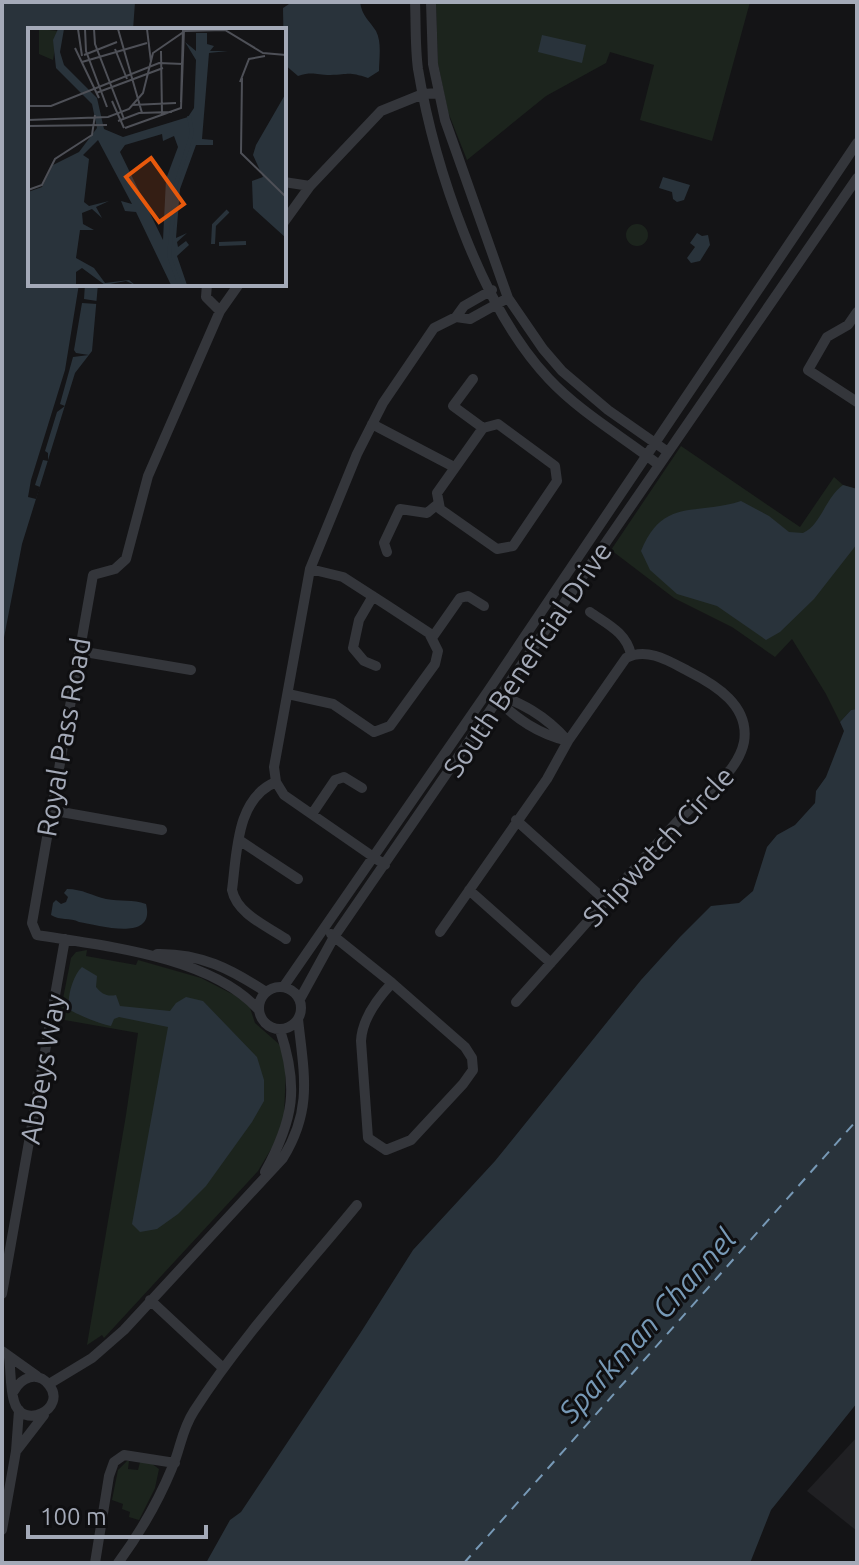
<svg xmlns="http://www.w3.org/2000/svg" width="859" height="1565" font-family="Ubuntu,sans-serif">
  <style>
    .built { fill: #202023 }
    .green { fill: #1c241d }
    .water { fill: #29333b }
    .pier { fill: #141416 }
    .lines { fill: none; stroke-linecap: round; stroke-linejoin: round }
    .ferry { stroke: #7799b6; stroke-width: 2; stroke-dasharray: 10 8; stroke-linecap: butt }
    .minor { stroke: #34363b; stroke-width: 10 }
    .labels { text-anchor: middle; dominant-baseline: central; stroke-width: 6; stroke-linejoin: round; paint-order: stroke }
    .street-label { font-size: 28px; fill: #a4aab8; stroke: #0f0f11 }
    .water-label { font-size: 30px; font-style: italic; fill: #7799b6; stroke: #0f0f11 }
    .inset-river { fill: none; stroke: #29333b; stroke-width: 4 }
    .inset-road { fill: none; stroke: #4e5057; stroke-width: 2 }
    .view { fill: #e8590c; fill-opacity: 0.15; stroke: #e8590c; stroke-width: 4 }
    .inset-edge { fill: none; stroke: #a4aab8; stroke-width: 4 }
  </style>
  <rect width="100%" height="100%" fill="#141416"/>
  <path class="built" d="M857,1437V1531L807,1491Z"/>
  <path class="green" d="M436,2H750L712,141L640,120L654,65L610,52L606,63L546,96L467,160L448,112L438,64Z
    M626 235a11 11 0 1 1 22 0a11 11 0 1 1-22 0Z
    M681,446L800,527L834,477L843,485L857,489V709L851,710L840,722L826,694L792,639L775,657L732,627L674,598L611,550Z
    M87,950L86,956L136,965L138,960L201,978L248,1002L255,1023L280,1045L286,1070L284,1115L277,1139L258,1171L104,1338L102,1335L87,1345L126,1115L138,1033L59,1019L71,958L76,952Z
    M127,1461H129L128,1469L138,1470L140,1462L151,1463L159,1469L155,1488L139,1520L129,1517L130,1512L122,1509L123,1504L112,1500L118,1470Z"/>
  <path class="water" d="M2,2H135L133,30H30V284H98L92,351L75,373L22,544L2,648Z
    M292,2H360C362,16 369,20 376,31C382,42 379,59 379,71L368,78C346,71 350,75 330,75C316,75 313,71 298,76L284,64L283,8Z
    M542,35L586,45L582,63L538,52Z
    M663,177L690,185L684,200L677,202L673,199L672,192L659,188Z
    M697,233L702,236L708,235L710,245L700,261L691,263L687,258L695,247L690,243Z
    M843,485L857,489V544L814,599L780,632L766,640L717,606L677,594L650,570L641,551C663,497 695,516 741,501L769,516L789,532L803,533C821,525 825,498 843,485Z
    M857,709V1403L771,1510L750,1563H206L230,1520L241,1512L361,1332L413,1250L495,1161L641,980L680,937L711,906L739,903L753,891L767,847L777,835L795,825L815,803L816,791L826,777L844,731L840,722L851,710Z
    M67,889C82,889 93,896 106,899C120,902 133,899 146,904C156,943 99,925 79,922C70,917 60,921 51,915L53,903L56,900L61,904L66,902L68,897L64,893Z
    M82,967L97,976L96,987C102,994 107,997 116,995L120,1006L170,1011L176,1003L186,997L203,1001L257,1057L264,1080V1101L252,1122L206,1186L178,1214L157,1229L140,1232L132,1224L168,1027L119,1017L114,1019L111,1026C103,1025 75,1014 69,1009C67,997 73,975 82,967Z"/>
  <path class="pier" d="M79,284H85L84,299L97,301V304L82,303L74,350L76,353L89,355L73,357L60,404L65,406L57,412L45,451L48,453V461L43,460L35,485L40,487L36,499L28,497L31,480L65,370Z"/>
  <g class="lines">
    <path class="ferry" d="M464,1563L857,1120"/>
    <path class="minor" d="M415,2C416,24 415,47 418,69C434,165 481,308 549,379C581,413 622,436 659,465
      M431,2L433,64L445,120L508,298L543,349L562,371L608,410L668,452
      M284,182L310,186
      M284,222L310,186L381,111L423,94L439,93
      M207,284L206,297L220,311
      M239,284L220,311L148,476L126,559L115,569L93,575L32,923L37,935C105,946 209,956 258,1009
      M857,312L848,325L827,337L808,370L857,402
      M456,317L464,306L492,290
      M473,379L453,406L483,428
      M372,424L454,467
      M498,424L555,466L557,481L513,546L497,549L440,509L437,493L483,428Z
      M387,552L384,543L400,509L427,513L439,503
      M373,596L359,620L353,648L364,661L376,666
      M590,612C607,624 627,633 631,655
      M432,638L460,598L468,596L484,606
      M79,651L191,670
      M488,691C521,702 545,715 568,741
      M288,694L333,704L374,732L390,726L435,664L438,651L429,633L388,606L343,577L310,569
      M495,698C517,719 538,734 568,741
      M276,782C236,798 237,853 232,890C237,914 267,926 286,939
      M50,810L162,830
      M312,814L335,780L344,777L362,788
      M516,820L606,901
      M239,840L298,879
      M385,865L284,795L276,782L274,767L310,569L357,454L383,403L434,328L456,317L470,319L508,298
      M469,890L551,963
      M440,932L547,779L568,741L626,658C647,647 669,661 688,671C716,685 750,706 744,742C742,752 737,761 731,769C713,789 692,805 674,825C621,883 569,943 516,1002
      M331,934L392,983
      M157,954C200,953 231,969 266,992
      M392,983L465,1047L472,1058L473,1070L463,1084L411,1140L386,1150L368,1138L361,1041C362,1019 377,999 392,983Z
      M284,986L488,691L857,143
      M259 1008a21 21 0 1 1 42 0a21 21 0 1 1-42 0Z
      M300,999L334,937L857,178
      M265,1172C294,1119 299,1087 280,1030
      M2,1294L65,939
      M150,1300L223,1368
      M2,1351L37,1376
      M9,1357C11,1371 10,1388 14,1401C22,1432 68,1408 49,1385C37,1370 21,1378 14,1391
      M49,1384L92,1358L124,1330L283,1158C313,1109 304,1074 298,1019
      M17,1450L44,1415
      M2,1530L16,1451L19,1410
      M95,1563L109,1476L114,1462L124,1455L175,1463
      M118,1563C140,1533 158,1502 172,1468C181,1448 181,1431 194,1411C241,1338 302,1272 357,1205"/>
  </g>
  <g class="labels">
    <g class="street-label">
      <text transform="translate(527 659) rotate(-56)">South Beneficial Drive</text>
      <text transform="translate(63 737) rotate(-80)">Royal Pass Road</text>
      <text transform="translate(658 846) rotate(-47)">Shipwatch Circle</text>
      <text transform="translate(42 1069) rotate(-80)">Abbeys Way</text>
    </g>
    <g class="water-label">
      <text transform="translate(647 1325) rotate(-48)">Sparkman Channel</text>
    </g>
  </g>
  <g transform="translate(28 28)">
    <rect width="258" height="258" fill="#141416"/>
    <path d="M11,1L30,3L25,32L11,26Z" fill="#1c241d"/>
    <path d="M30,1H36L32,24L36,37L69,70L76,101L95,109L160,89L166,80L168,32L157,14L168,23V5H179V16L186,18L182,23H200L181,25L174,111L185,112V117H168L152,161L148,210L159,205L149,214L150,219L158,213L161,217L149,228L159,257H143L108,184L97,183L93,173L104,176L70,112L55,127L61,131L56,174L61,178L81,173L68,179L74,190L64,181L54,185L55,196L66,202H52L48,230L66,240L77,255L101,252L107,257L98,253L77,257L54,240L48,244V257H0V164L14,159L25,137L51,124L69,100L64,76L28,40L25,12ZM134,106L135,113L146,108L150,119L138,151L135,212L92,124L97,117ZM258,65V210L225,180L224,153L235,149L225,127L228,117Z" fill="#29333b" fill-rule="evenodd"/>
    <path class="inset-river" d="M185,216L186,197L200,183M191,216L218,215M152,257L141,228L148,156L164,105L161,88"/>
    <path class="inset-road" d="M50,1L54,28M57,1L58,23L79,79M66,1L67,16L96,91M90,1L114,85M119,1L123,34M47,20L71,70M87,21L99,51M133,23L134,86M56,27L89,14M54,34L119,15M214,50L213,125L258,169M212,54L221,31L237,28M68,65L135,40M84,73L96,100M153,74L155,1M104,77L148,75M0,78H23L131,35L155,36M0,92L80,89L101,81L115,65L125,25L157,3L197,2L235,25L258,27M90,93L111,85L144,84M0,98L79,97M97,100L153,80L156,1M0,162L14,157L27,131L64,107L67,87"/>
    <path class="view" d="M123,130L156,176L131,194L98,149Z"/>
    <rect width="258" height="258" class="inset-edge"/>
  </g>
  <rect width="859" height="1565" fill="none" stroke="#a4aab8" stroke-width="8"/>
  <path d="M28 1525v12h178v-12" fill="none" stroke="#a4aab8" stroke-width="4"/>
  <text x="40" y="1525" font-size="24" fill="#a4aab8" stroke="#0f0f11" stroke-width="6" paint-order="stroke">100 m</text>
</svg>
